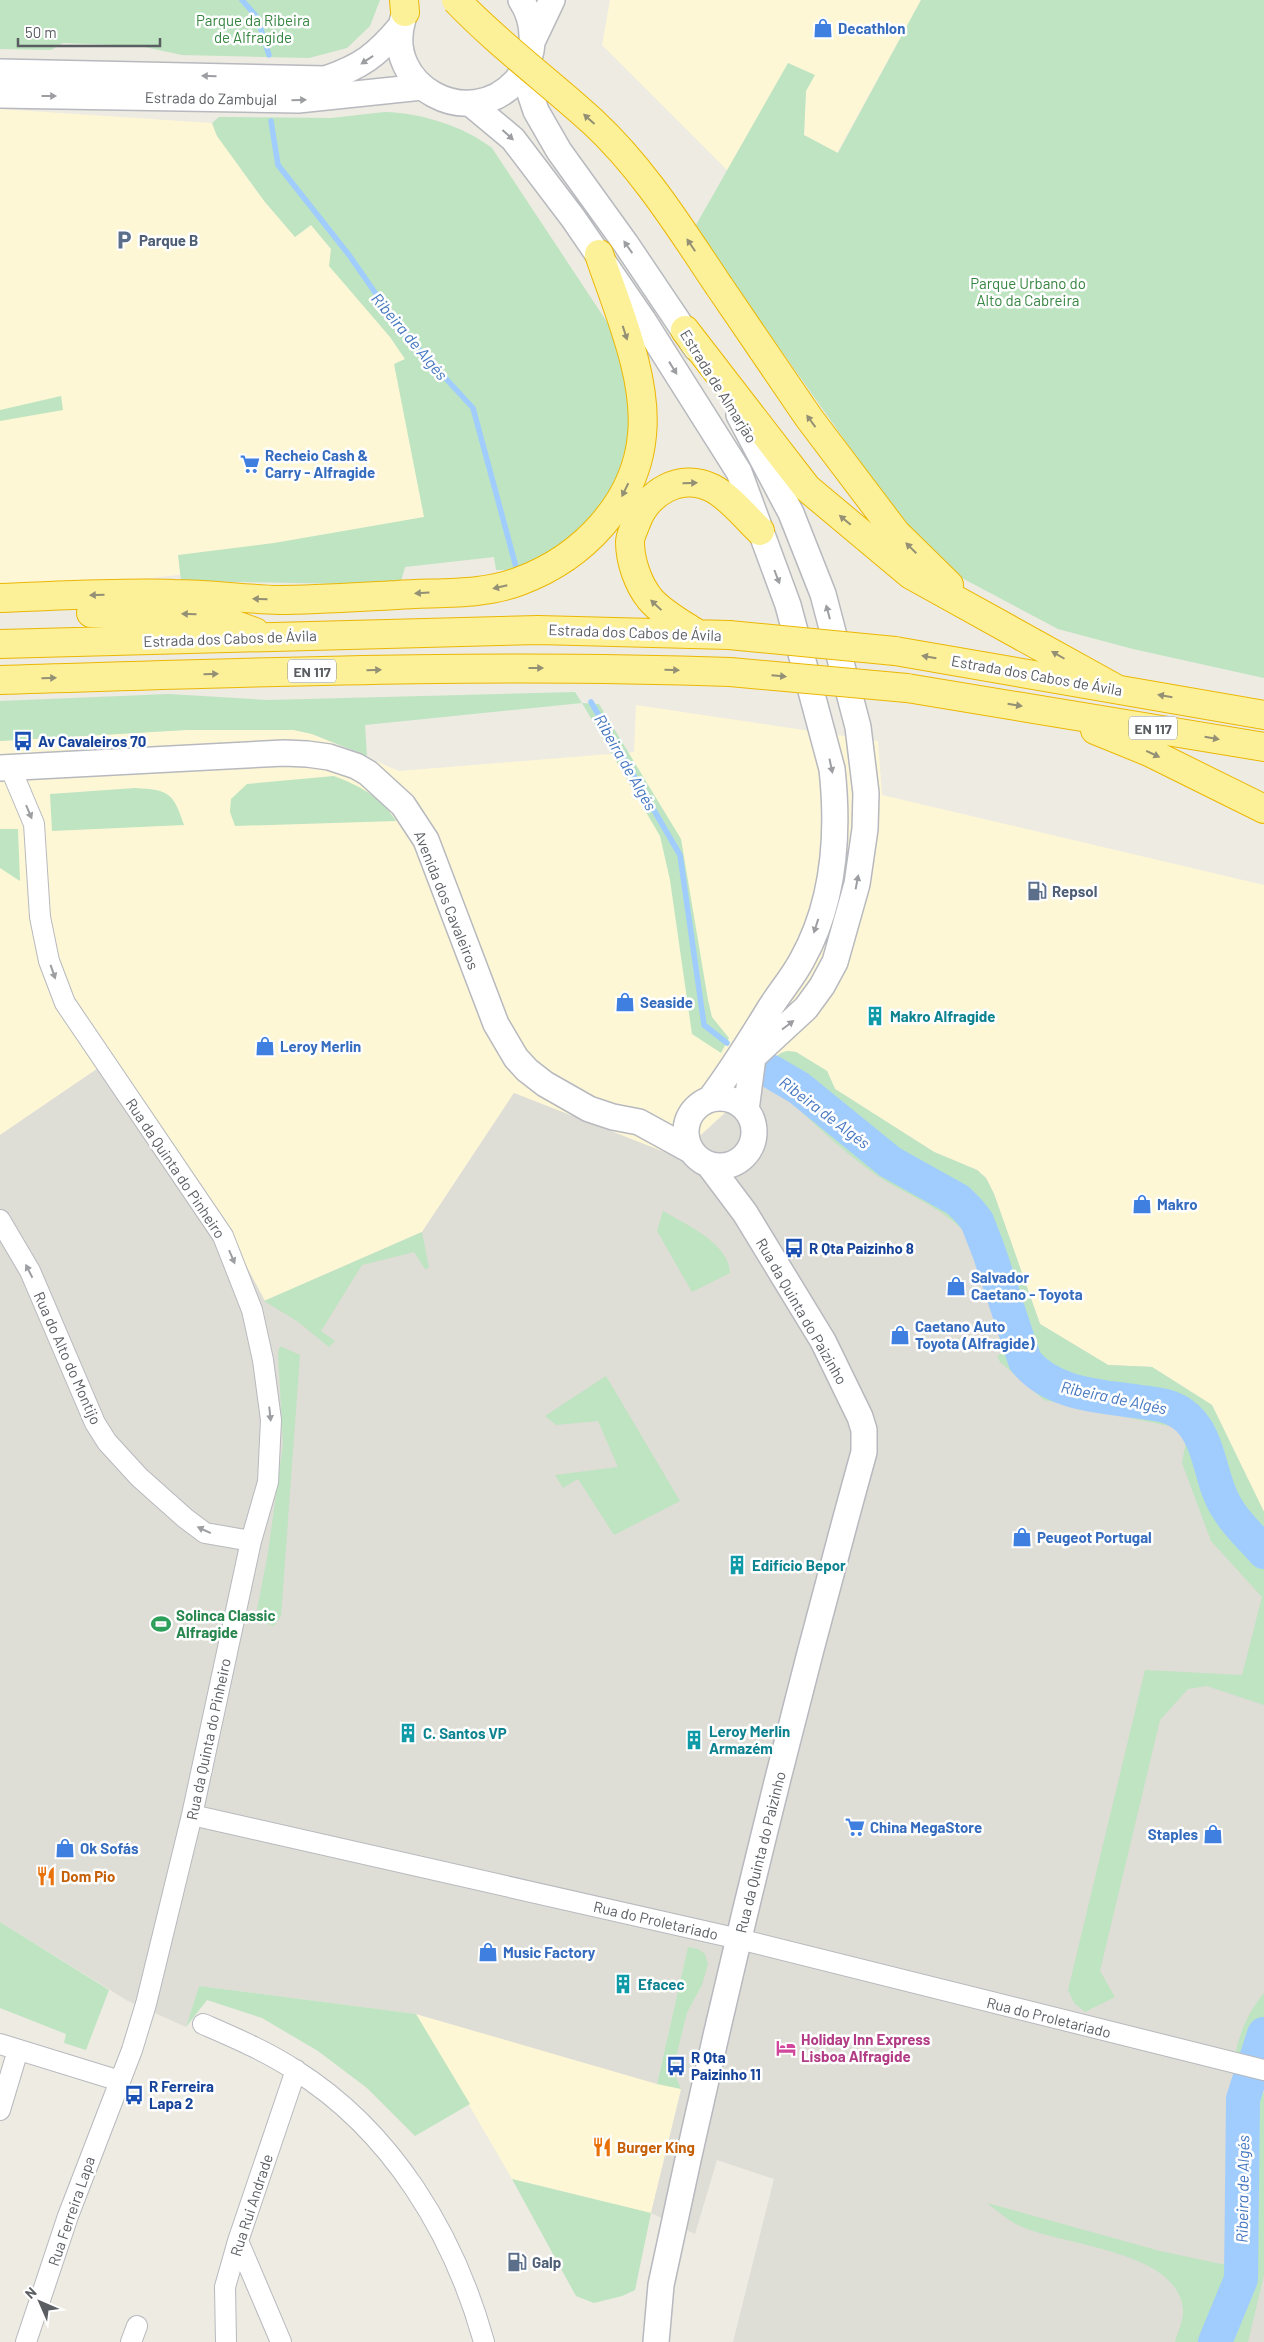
<svg xmlns="http://www.w3.org/2000/svg" width="1264" height="2342" font-family="Barlow,sans-serif">
  <style>
    .commercial { fill: #fdf7d6 }
    .industrial { fill: #deddd6 }
    .green { fill: #bee4c1 }
    .lines { fill: none; stroke-linecap: round; stroke-linejoin: round }
    .stream { stroke: #a1cdfe; stroke-width: 5.5 }
    .river { stroke: #a1cdfe; stroke-width: 34 }
    .minor-casing { stroke: #b7b9be; stroke-width: 22 }
    .tertiary-casing { stroke: #b7b9be; stroke-width: 28 }
    .trunk-casing { stroke: #ebb704; stroke-width: 30 }
    .minor { stroke: #fff; stroke-width: 20 }
    .tertiary { stroke: #fff; stroke-width: 25 }
    .trunk { stroke: #fcf098; stroke-width: 28 }
    .trunk-bridge-casing { stroke: #ebb704; stroke-width: 30; stroke-linecap: butt }
    .trunk-bridge { stroke: #fcf098; stroke-width: 28 }
    .oneway { fill: #9c9ea1 }
    .oneway2 { fill: #939075 }
    .labels { text-anchor: middle; dominant-baseline: central; stroke-width: 5; stroke-linejoin: round; paint-order: stroke }
    .shield { fill: #fff; stroke: #8c8e91; stroke-width: 1 }
    .shield-label { font-size: 14px; font-weight: bold; fill: #5a5d62 }
    .park-label { font-size: 15px; fill: #368541; stroke: #fff }
    .shop-label { font-size: 15px; font-weight: bold; fill: #366cbe; stroke: #fff; text-anchor: start }
    .street-label { font-size: 15px; fill: #5a5d62; stroke: #fff }
    .service-label { font-size: 15px; font-weight: bold; fill: #4e5e75; stroke: #fff; text-anchor: start }
    .transit-label { font-size: 15px; font-weight: bold; fill: #164399; stroke: #fff; text-anchor: start }
    .culture-label { font-size: 15px; font-weight: bold; fill: #0d838f; stroke: #fff; text-anchor: start }
    .leisure-label { font-size: 15px; font-weight: bold; fill: #27864d; stroke: #fff; text-anchor: start }
    .food-label { font-size: 15px; font-weight: bold; fill: #c56008; stroke: #fff; text-anchor: start }
    .hotel-label { font-size: 15px; font-weight: bold; fill: #b23c85; stroke: #fff; text-anchor: start }
    .water-label { font-size: 16px; font-style: italic; fill: #4476c0; stroke: #fff }
  </style>
  <rect width="100%" height="100%" fill="#edebe2"/>
  <path class="commercial" d="M610,0H921L837,153L804,135L806,91L789,63L727,170L602,45Z
    M0,109L212,123L217,136L265,202L295,237L311,225L331,249L330,266L390,337L405,359L474,545L120,581L0,585Z
    M636,705L878,741L882,795L1264,885V1512L1254,1495L1152,1367L1108,1365L1040,1324L994,1194L986,1178L977,1170L934,1152L835,1089L827,1071L772,1059L764,1077L677,1157L514,1093L422,1232L264,1301L219,1214L91,1073L0,1135V741L186,730H294L312,734L399,771L634,752Z
    M416,2014L681,2089L651,2213L512,2179Z"/>
  <path class="industrial" d="M787,1051L796,1052L827,1071L835,1089L934,1152L977,1170L986,1178L994,1194L1040,1324L1108,1365L1152,1367L1212,1405L1264,1512V2342H733L774,2179L717,2160L695,2234L651,2213L681,2090L673,2070L687,2013L702,1985L698,1949L688,1947L657,2084L416,2014L199,1986L186,2027L128,2001L0,1922V1135L113,1058L219,1214L265,1301L422,1232L514,1093L677,1157L764,1077L772,1059L781,1053Z"/>
  <path class="green" d="M0,0H380L370,26L347,48L309,58L182,55L140,46L63,43L51,50L0,49Z
    M921,0H1264V678L1133,649L1058,629L962,578L897,514L727,274L696,225L788,63L815,75L806,91L804,135L838,153Z
    M385,112C421,113 463,126 492,148L607,322L624,354L630,379L629,437L615,483L603,503L586,524L562,546L539,560L510,570H496L494,557L405,567L401,581L356,584L181,581L178,555L274,543L424,517L394,364L405,359L390,337L329,266L331,249L311,225L295,237L265,202L217,136L212,123L219,117L331,118Z
    M61,396L63,410L0,421V410Z
    M575,692L582,703L599,704L681,839L708,1000L712,1017L729,1038L721,1053L692,1034L670,880L660,836L582,703L365,725L367,756L312,734L294,730H186L0,741V701L169,694L268,700Z
    M334,776C360,786 381,797 396,821L235,826L230,812L231,799L247,784Z
    M135,788C169,790 173,792 184,825L52,831L50,794Z
    M0,829H18L20,881L0,868Z
    M787,1051L796,1052L827,1071L835,1089L934,1152L977,1170L986,1178L994,1194L1040,1324L1108,1365L1152,1367L1212,1405L1264,1512V1705L1207,1686L1188,1689L1160,1720L1100,1971L1115,1997L1085,2012L1074,2003L1068,1990L1145,1670L1242,1675L1262,1597L1211,1541L1182,1463L1188,1430L1044,1400L1000,1362L997,1356L1008,1350C1006,1338 998,1327 994,1315C984,1289 984,1255 965,1233C944,1208 903,1193 876,1175C836,1147 801,1110 764,1077C770,1065 773,1055 787,1051Z
    M663,1211C685,1224 729,1243 730,1273L692,1292L657,1231Z
    M422,1232L429,1268L425,1269L414,1252L362,1265L321,1331L335,1341L329,1347L297,1321L264,1301Z
    M280,1346L300,1355L281,1616L274,1626L255,1620L268,1553L283,1444L278,1353Z
    M606,1376L680,1501L614,1535L578,1479L563,1488L555,1475L618,1467L598,1421L556,1425L545,1416Z
    M0,1922L109,1990L86,2050L64,2043L66,2034L0,2008Z
    M688,1947L698,1949L705,1954L708,1964L702,1985L687,2013L673,2070L681,2089L657,2084Z
    M199,1986L416,2014L470,2104L415,2136L367,2088L318,2051L262,2018L207,2000L186,2027Z
    M1264,1993V2050L1253,2090L1264,2093V2275L1248,2342H1175C1178,2332 1184,2319 1183,2309C1177,2249 1060,2246 1018,2225C1007,2220 997,2210 987,2203L1160,2251L1226,2265L1228,2135L1233,2133C1233,2078 1227,2039 1264,1993Z
    M512,2179L651,2213L635,2290L622,2296L594,2303L576,2296Z"/>
  <g class="lines">
    <path class="stream" d="M242,0L257,17L269,55
      M271,121L278,165L349,255L401,330L473,408L516,567
      M591,702L680,855L704,1025L727,1043"/>
    <path class="river" d="M770,1071L799,1088L890,1162L958,1200L969,1211L977,1221L989,1252L1025,1361C1053,1395 1100,1396 1141,1402C1155,1404 1169,1405 1181,1413C1212,1434 1208,1479 1227,1508C1236,1524 1252,1538 1264,1552
      M1215,2342L1241,2279L1243,2099L1264,2034"/>
    <defs>
      <path id="minor" d="M10,767L34,824L40,917L49,961L65,1003L223,1236L252,1310L263,1360L271,1420L268,1482L251,1541L192,1815L146,2004L132,2050L68,2216L26,2342
        M0,1220L30,1271L95,1423L107,1442L139,1477L185,1518L205,1533L251,1541
        M192,1815L739,1939L1264,2070
        M203,2024C235,2038 266,2051 295,2070C392,2131 454,2234 484,2342
        M0,2044L120,2081
        M0,2110L18,2050
        M238,2241L281,2342
        M131,2342L137,2326
        M226,2342L225,2287L238,2241L296,2070"/>
      <path id="tertiary" d="M403,19C382,86 469,133 516,81C523,72 529,63 531,51C534,33 531,15 521,0
        M533,40L552,0
        M0,72L325,79C361,67 377,55 401,26
        M523,72L536,111L559,151L626,244L696,348
        M0,95L298,100L422,87
        M471,104L513,139L573,218L643,320L739,472L788,605L832,769C839,833 834,903 802,960C793,977 780,992 770,1008C751,1039 732,1070 710,1099
        M739,415L791,513L823,594L858,727L866,793L865,829L857,884L835,962L822,986L806,1008L753,1057L746,1110
        M0,768L284,753L307,754L329,757L356,766L368,773L403,805L426,840L496,1024L516,1058L527,1070L545,1084L589,1109L613,1117L639,1122L690,1150
        M686 1132a34 34 0 1 1 68 0a34 34 0 1 1-68 0Z
        M656,2342L661,2285C720,2005 788,1727 864,1452V1430L860,1417L823,1341L745,1213L709,1165"/>
      <path id="trunk" d="M404,0L405,12
        M719,286L809,418L896,533L949,585
        M685,330L807,488L911,575L1115,688
        M0,598C58,596 116,592 174,594C209,594 244,599 279,600C318,600 358,597 397,595C437,592 482,596 520,581C582,558 636,503 642,435C648,377 617,308 599,254
        M91,613L208,615L255,632
        M696,633C681,623 662,613 650,599C638,584 630,561 630,542C630,536 634,529 636,523C647,493 680,472 712,488C730,497 746,518 760,531
        M0,644L538,630L729,635
        M895,651L1264,715
        M0,680C243,673 487,663 730,672
        M907,688L1264,747
        M1095,730L1149,752L1264,809"/>
    </defs>
    <use href="#minor" class="minor-casing"/>
    <use href="#tertiary" class="tertiary-casing"/>
    <use href="#trunk" class="trunk-casing"/>
    <use href="#minor" class="minor"/>
    <use href="#tertiary" class="tertiary"/>
    <use href="#trunk" class="trunk"/>
    <defs>
      <path id="trunk-bridge" d="M456,0C498,44 547,80 592,121C643,168 680,228 719,286
        M729,635L895,651
        M730,672L907,688"/>
    </defs>
    <use href="#trunk-bridge" class="trunk-bridge-casing"/>
    <use href="#trunk-bridge" class="trunk-bridge"/>
  </g>
  <defs><path id="oneway-solid" d="M-6-.8H1V-3.2L6.5 0L1 3.2V.8H-6Z" transform="scale(1.25)"/></defs>
  <g class="oneway">
    <use href="#oneway-solid" transform="translate(367 60) rotate(146)"/>
    <use href="#oneway-solid" transform="translate(209 76) rotate(-179)"/>
    <use href="#oneway-solid" transform="translate(49 96)"/>
    <use href="#oneway-solid" transform="translate(299 100) rotate(-2)"/>
    <use href="#oneway-solid" transform="translate(508 135) rotate(42)"/>
    <use href="#oneway-solid" transform="translate(628 247) rotate(-125)"/>
    <use href="#oneway-solid" transform="translate(673 368) rotate(58)"/>
    <use href="#oneway-solid" transform="translate(777 577) rotate(69)"/>
    <use href="#oneway-solid" transform="translate(828 612) rotate(-105)"/>
    <use href="#oneway-solid" transform="translate(831 766) rotate(78)"/>
    <use href="#oneway-solid" transform="translate(29 812) rotate(67)"/>
    <use href="#oneway-solid" transform="translate(857 882) rotate(-79)"/>
    <use href="#oneway-solid" transform="translate(816 926) rotate(108)"/>
    <use href="#oneway-solid" transform="translate(53 972) rotate(71)"/>
    <use href="#oneway-solid" transform="translate(788 1025) rotate(-37)"/>
    <use href="#oneway-solid" transform="translate(232 1257) rotate(67)"/>
    <use href="#oneway-solid" transform="translate(29 1271) rotate(-117)"/>
    <use href="#oneway-solid" transform="translate(270 1414) rotate(84)"/>
    <use href="#oneway-solid" transform="translate(204 1530) rotate(-155)"/>
  </g>
  <g class="oneway2">
    <use href="#oneway-solid" transform="translate(589 119) rotate(-138)"/>
    <use href="#oneway-solid" transform="translate(691 245) rotate(-124)"/>
    <use href="#oneway-solid" transform="translate(625 333) rotate(72)"/>
    <use href="#oneway-solid" transform="translate(811 421) rotate(-126)"/>
    <use href="#oneway-solid" transform="translate(690 483) rotate(-1)"/>
    <use href="#oneway-solid" transform="translate(625 490) rotate(116)"/>
    <use href="#oneway-solid" transform="translate(845 520) rotate(-140)"/>
    <use href="#oneway-solid" transform="translate(911 548) rotate(-135)"/>
    <use href="#oneway-solid" transform="translate(500 587) rotate(167)"/>
    <use href="#oneway-solid" transform="translate(422 593) rotate(177)"/>
    <use href="#oneway-solid" transform="translate(97 595) rotate(178)"/>
    <use href="#oneway-solid" transform="translate(260 599) rotate(-178)"/>
    <use href="#oneway-solid" transform="translate(656 605) rotate(-137)"/>
    <use href="#oneway-solid" transform="translate(189 614) rotate(-179)"/>
    <use href="#oneway-solid" transform="translate(1058 655) rotate(-150)"/>
    <use href="#oneway-solid" transform="translate(929 657) rotate(-170)"/>
    <use href="#oneway-solid" transform="translate(536 668)"/>
    <use href="#oneway-solid" transform="translate(374 670) rotate(-1)"/>
    <use href="#oneway-solid" transform="translate(672 670) rotate(2)"/>
    <use href="#oneway-solid" transform="translate(211 674) rotate(-1)"/>
    <use href="#oneway-solid" transform="translate(779 676) rotate(5)"/>
    <use href="#oneway-solid" transform="translate(49 678) rotate(-1)"/>
    <use href="#oneway-solid" transform="translate(1165 696) rotate(-170)"/>
    <use href="#oneway-solid" transform="translate(1015 705) rotate(9)"/>
    <use href="#oneway-solid" transform="translate(1212 738) rotate(10)"/>
    <use href="#oneway-solid" transform="translate(1153 754) rotate(25)"/>
  </g>
  <defs>
    <symbol id="shop-bare" viewBox="-9 -9 18 18"><path d="M-5-2.5h2.3a2.7 3.5 0 0 1 5.4 0H5L5.5 6h-11ZM-1.5-2.5h3a1.5 2.3 0 0 0-3 0Z" fill="#3f7fe0" stroke="#fff" stroke-width="2.5" paint-order="stroke"/></symbol>
    <symbol id="parking-bare" viewBox="-9 -9 18 18"><path d="M-3.5-5.5H1a3.5 3.5 0 0 1 0 7H-1V5.5H-3.5ZM-1-3.4V-.6H.8a1.4 1.4 0 0 0 0-2.8Z" fill="#5c6f8a" stroke="#fff" stroke-width="2.5" paint-order="stroke"/></symbol>
    <symbol id="supermarket-bare" viewBox="-9 -9 18 18"><path d="M-6-5.5h2.5l.6 2H6L4.5 2H-2.5L-4.4-4H-6ZM-1.5 3.2a1.3 1.3 0 1 0 .1 0ZM3 3.2a1.3 1.3 0 1 0 .1 0Z" fill="#3f7fe0" stroke="#fff" stroke-width="2.5" paint-order="stroke"/></symbol>
    <symbol id="bus-bare" viewBox="-9 -9 18 18"><path d="M-5-6H5V4H4V6H2V4H-2V6H-4V4H-5ZM-3.5-4V0h7V-4ZM-3.5 1.2v1.5H-2V1.2ZM2 1.2v1.5H3.5V1.2Z" fill="#1a4fb4" stroke="#fff" stroke-width="2.5" paint-order="stroke"/></symbol>
    <symbol id="fuel-bare" viewBox="-9 -9 18 18"><path d="M-5.5-6h7V0h2V4h1.3V-2.5L3-4.5l.8-.8L6-3V5H2.5V1h-1V6h-7ZM-4.2-4.7v3.2H.2V-4.7Z" fill="#5c6f8a" stroke="#fff" stroke-width="2.5" paint-order="stroke"/></symbol>
    <symbol id="building-bare" viewBox="-9 -9 18 18"><path d="M-4-6H4V6H1V3H-1V6H-4ZM-2.5-4.3h1.7v1.8h-1.7ZM.8-4.3h1.7v1.8H.8ZM-2.5-1h1.7V.8h-1.7ZM.8-1h1.7V.8H.8Z" fill="#0f9aa8" stroke="#fff" stroke-width="2.5" paint-order="stroke"/></symbol>
    <symbol id="stadium-bare" viewBox="-9 -9 18 18"><path d="M0-5a6.5 5 0 1 0 0 10a6.5 5 0 1 0 0-10ZM-3.5-1.8h7v3.6h-7Z" fill="#2e9e5b" stroke="#fff" stroke-width="2.5" paint-order="stroke"/></symbol>
    <symbol id="restaurant-bare" viewBox="-9 -9 18 18"><path d="M-5-6h1v4h1v-4h1v4h1v-4h1v5L-1.5 .5V6h-2V.5L-5-1ZM5-6V6H3V1.5H1.5Q1.5-4 5-6Z" fill="#e8710a" stroke="#fff" stroke-width="2.5" paint-order="stroke"/></symbol>
    <symbol id="hotel-bare" viewBox="-9 -9 18 18"><path d="M-6-4.5h1.5V1H6V5H4.5V3h-9V5H-6ZM-4 0a1.8 1.8 0 1 1 3.6 0ZM.5 0V-2.5h3Q6-2.5 6 0Z" fill="#d1479c" stroke="#fff" stroke-width="2.5" paint-order="stroke"/></symbol>
  </defs>
  <g fill-rule="evenodd">
    <use href="#shop-bare" x="809" y="14" width="28" height="28"/>
    <use href="#parking-bare" x="110" y="226" width="28" height="28"/>
    <use href="#supermarket-bare" x="236" y="450" width="28" height="28"/>
    <use href="#bus-bare" x="9" y="727" width="28" height="28"/>
    <use href="#fuel-bare" x="1023" y="877" width="28" height="28"/>
    <use href="#shop-bare" x="611" y="988" width="28" height="28"/>
    <use href="#building-bare" x="861" y="1002" width="28" height="28"/>
    <use href="#shop-bare" x="251" y="1032" width="28" height="28"/>
    <use href="#shop-bare" x="1128" y="1190" width="28" height="28"/>
    <use href="#bus-bare" x="780" y="1234" width="28" height="28"/>
    <use href="#shop-bare" x="942" y="1272" width="28" height="28"/>
    <use href="#shop-bare" x="886" y="1321" width="28" height="28"/>
    <use href="#shop-bare" x="1008" y="1523" width="28" height="28"/>
    <use href="#building-bare" x="723" y="1551" width="28" height="28"/>
    <use href="#stadium-bare" x="147" y="1610" width="28" height="28"/>
    <use href="#building-bare" x="394" y="1719" width="28" height="28"/>
    <use href="#building-bare" x="680" y="1726" width="28" height="28"/>
    <use href="#supermarket-bare" x="841" y="1813" width="28" height="28"/>
    <use href="#shop-bare" x="1199" y="1820" width="28" height="28"/>
    <use href="#shop-bare" x="51" y="1834" width="28" height="28"/>
    <use href="#restaurant-bare" x="32" y="1862" width="28" height="28"/>
    <use href="#shop-bare" x="474" y="1938" width="28" height="28"/>
    <use href="#building-bare" x="609" y="1970" width="28" height="28"/>
    <use href="#hotel-bare" x="772" y="2034" width="28" height="28"/>
    <use href="#bus-bare" x="662" y="2052" width="28" height="28"/>
    <use href="#bus-bare" x="120" y="2081" width="28" height="28"/>
    <use href="#restaurant-bare" x="588" y="2133" width="28" height="28"/>
    <use href="#fuel-bare" x="503" y="2248" width="28" height="28"/>
  </g>
  <g class="labels">
    <g class="shield">
      <rect x="288" y="659.5" width="48" height="23" rx="4"/>
      <rect x="1129" y="716.5" width="48" height="23" rx="4"/>
    </g>
    <g class="shield-label">
      <text x="312" y="671">EN 117</text>
      <text x="1153" y="728">EN 117</text>
    </g>
    <g class="park-label">
      <text x="253" y="20">Parque da Ribeira<tspan x="253" dy="17">de Alfragide</tspan></text>
      <text x="1028" y="283">Parque Urbano do<tspan x="1028" dy="17">Alto da Cabreira</tspan></text>
    </g>
    <g class="shop-label">
      <text x="838" y="28">Decathlon</text>
      <text x="265" y="455">Recheio Cash &amp;<tspan x="265" dy="17">Carry - Alfragide</tspan></text>
      <text x="640" y="1002">Seaside</text>
      <text x="280" y="1046">Leroy Merlin</text>
      <text x="1157" y="1204">Makro</text>
      <text x="971" y="1277">Salvador<tspan x="971" dy="17">Caetano - Toyota</tspan></text>
      <text x="915" y="1326">Caetano Auto<tspan x="915" dy="17">Toyota (Alfragide)</tspan></text>
      <text x="1037" y="1537">Peugeot Portugal</text>
      <text x="870" y="1827">China MegaStore</text>
      <text x="1198" y="1834" text-anchor="end">Staples</text>
      <text x="80" y="1848">Ok Sofás</text>
      <text x="503" y="1952">Music Factory</text>
    </g>
    <g class="street-label">
      <text transform="translate(211 98) rotate(1)">Estrada do Zambujal</text>
      <text transform="translate(719 386) rotate(58)">Estrada de Almarjão</text>
      <text transform="translate(635 632) rotate(2)">Estrada dos Cabos de Ávila</text>
      <text transform="translate(230 638) rotate(-2)">Estrada dos Cabos de Ávila</text>
      <text transform="translate(1037 675) rotate(10)">Estrada dos Cabos de Ávila</text>
      <text transform="translate(447 900) rotate(68)">Avenida dos Cavaleiros</text>
      <text transform="translate(176 1168) rotate(56)">Rua da Quinta do Pinheiro</text>
      <text transform="translate(802 1311) rotate(60)">Rua da Quinta do Paizinho</text>
      <text transform="translate(68 1358) rotate(66)">Rua do Alto do Montijo</text>
      <text transform="translate(208 1739) rotate(-78)">Rua da Quinta do Pinheiro</text>
      <text transform="translate(760 1852) rotate(-76)">Rua da Quinta do Paizinho</text>
      <text transform="translate(656 1920) rotate(13)">Rua do Proletariado</text>
      <text transform="translate(1049 2017) rotate(14)">Rua do Proletariado</text>
      <text transform="translate(251 2205) rotate(-72)">Rua Rui Andrade</text>
      <text transform="translate(71 2211) rotate(-71)">Rua Ferreira Lapa</text>
    </g>
    <g class="service-label">
      <text x="139" y="240">Parque B</text>
      <text x="1052" y="891">Repsol</text>
      <text x="532" y="2262">Galp</text>
    </g>
    <g class="transit-label">
      <text x="38" y="741">Av Cavaleiros 70</text>
      <text x="809" y="1248">R Qta Paizinho 8</text>
      <text x="691" y="2057">R Qta<tspan x="691" dy="17">Paizinho 11</tspan></text>
      <text x="149" y="2086">R Ferreira<tspan x="149" dy="17">Lapa 2</tspan></text>
    </g>
    <g class="culture-label">
      <text x="890" y="1016">Makro Alfragide</text>
      <text x="752" y="1565">Edifício Bepor</text>
      <text x="709" y="1731">Leroy Merlin<tspan x="709" dy="17">Armazém</tspan></text>
      <text x="423" y="1733">C. Santos VP</text>
      <text x="638" y="1984">Efacec</text>
    </g>
    <g class="leisure-label">
      <text x="176" y="1615">Solinca Classic<tspan x="176" dy="17">Alfragide</tspan></text>
    </g>
    <g class="food-label">
      <text x="61" y="1876">Dom Pio</text>
      <text x="617" y="2147">Burger King</text>
    </g>
    <g class="hotel-label">
      <text x="801" y="2039">Holiday Inn Express<tspan x="801" dy="17">Lisboa Alfragide</tspan></text>
    </g>
    <g class="water-label">
      <text transform="translate(410 336) rotate(50)">Ribeira de Algés</text>
      <text transform="translate(626 762) rotate(60)">Ribeira de Algés</text>
      <text transform="translate(825 1112) rotate(37)">Ribeira de Algés</text>
      <text transform="translate(1114 1397) rotate(12)">Ribeira de Algés</text>
      <text transform="translate(1242 2189) rotate(-89)">Ribeira de Algés</text>
    </g>
  </g>
  <g transform="translate(40 2302) rotate(315)" stroke="#ffffff" stroke-width="4" paint-order="stroke">
  <path d="M0-4L9 19L0 12L-9 19Z" fill="#5a5d62"/>
  <text y="-8" font-size="14" font-weight="bold" text-anchor="middle" fill="#5a5d62">N</text>
  </g>
  <path d="M18 38v8h142v-8" fill="none" stroke="#5a5d62" stroke-width="2.5"/>
  <text x="25" y="38" font-size="15" fill="#5a5d62" stroke="#ffffff" stroke-width="4" paint-order="stroke">50 m</text>
</svg>
